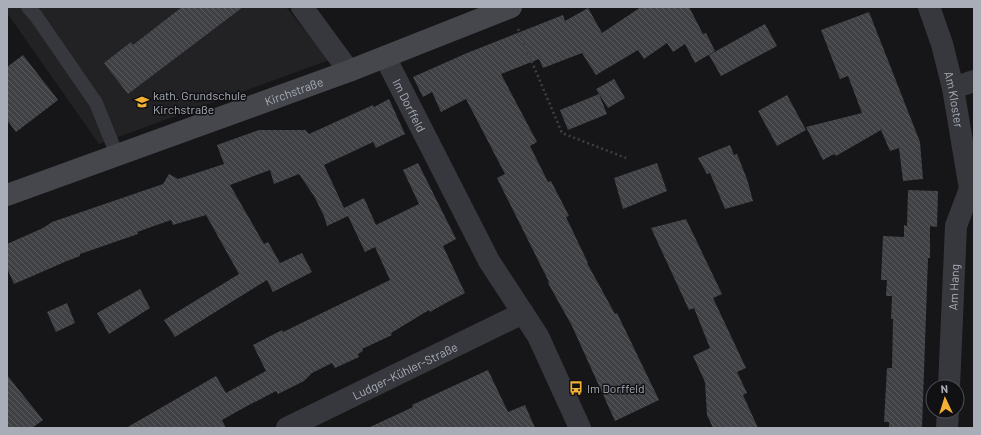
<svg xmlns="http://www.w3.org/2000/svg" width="981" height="435" font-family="Barlow,sans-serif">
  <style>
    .built { fill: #222225 }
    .building { fill: url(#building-back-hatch) }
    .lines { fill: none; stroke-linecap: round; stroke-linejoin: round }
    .path { stroke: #3d3f44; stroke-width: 2.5; stroke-dasharray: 2 3; stroke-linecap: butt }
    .lane { stroke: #37383d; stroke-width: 14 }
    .street { stroke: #37383d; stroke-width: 22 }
    .secondary { stroke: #45474d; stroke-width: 22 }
    .labels { text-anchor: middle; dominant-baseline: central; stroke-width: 3; stroke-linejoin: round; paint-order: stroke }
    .street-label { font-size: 12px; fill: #a8adb8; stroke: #111113 }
    .poi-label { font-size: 12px; fill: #a8adb8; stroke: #111113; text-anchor: start }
  </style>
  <defs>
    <pattern id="building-back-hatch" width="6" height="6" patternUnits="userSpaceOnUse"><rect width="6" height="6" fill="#404145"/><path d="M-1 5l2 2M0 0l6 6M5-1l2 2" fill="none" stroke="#595a5e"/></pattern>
  </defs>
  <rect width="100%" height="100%" fill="#161618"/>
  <path class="built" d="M7,7H286L329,60L99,144L7,13Z"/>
  <path class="building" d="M182,7H243L128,94L104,63L131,42L133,45Z
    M641,7H689L703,34L706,33L715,51L695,63L685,44L673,52L667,43L644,59L638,50L596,75L582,53L543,68L539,59L501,74L537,142L530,146L548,182L551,181L569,216L566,217L588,263H587L615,314L617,313L659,400L615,421L572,326L548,283L549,282L497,178L505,174L466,99L441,112L432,92L423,97L413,77L467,53L563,15L565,21L588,8L602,33Z
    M869,12L920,142L923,179L903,181L899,148L890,151L881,130L836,156L834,154L823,160L806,127L862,113L848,76L840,79L821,30Z
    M765,24L777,46L721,76L709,55Z
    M23,55L58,100L16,132L7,120V67Z
    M614,79L625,98L608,108L596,89Z
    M599,94L607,114L568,130L560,110Z
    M787,95L806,130L777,146L758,111Z
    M389,99L405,134L376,148L373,142L324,165L344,208L364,198L376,225L419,204L403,170L418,163L456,239L443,246L465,293L444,304L430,312L429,310L391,333L392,335L362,349L363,351L358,354L359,357L335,368L332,363L312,373L304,381L278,394L276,391L247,406L222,420L226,428H126L216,376L226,393L266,371L253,345L282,330L283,332L390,280L375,247L365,252L348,216L327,226L324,216L314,196L299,174L274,184L270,170L230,185L264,244L268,242L280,263L302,253L312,272L273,292L267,280L175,337L164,320L239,274L206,215L173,225L171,220L137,232L138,234L80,254V256L67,261L14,284L7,268V244L43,228L52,222L163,184L169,174L178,179L224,164L217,145L259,130H305L309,134L373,105L374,107Z
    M730,145L734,155L737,154L747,179L753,201L725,209L710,173L707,174L698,158Z
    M657,163L667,191L623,209L614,178Z
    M908,190L938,191L937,227L930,226V258H928L922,428H889V422H884L887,368H892L893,319H891L892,296H886L887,280H881L883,236L904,237V225L907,226Z
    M686,219L722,294L713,298L746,368L737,372L747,393L743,395L758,428H713L707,415L705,382L693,356L710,348L694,308L689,310L651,228Z
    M140,289L150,308L109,334L97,313Z
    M67,303L75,323L56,332L47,312Z
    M488,370L508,412L525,405L535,428H368L413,407L412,405Z
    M7,375L43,420L32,428H7Z"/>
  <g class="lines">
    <path class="path" d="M518,29L562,133L626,158"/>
    <path class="lane" d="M28,7L36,16L96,103L117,155"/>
    <g class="street">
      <path d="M302,7L349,71"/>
      <path id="s1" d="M929,7L942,44L953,88L970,189L974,192"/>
      <path id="s2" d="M385,57L489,261L538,336L580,428"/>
      <path d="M953,88L974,81"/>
      <path id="s3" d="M949,387L956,226L970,189"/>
      <path id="s4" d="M287,428L523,313"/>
      <path d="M947,428L948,411"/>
    </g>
    <path class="secondary" id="s5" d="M7,195L349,71L511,7"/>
  </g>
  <defs>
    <symbol id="school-bare" viewBox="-9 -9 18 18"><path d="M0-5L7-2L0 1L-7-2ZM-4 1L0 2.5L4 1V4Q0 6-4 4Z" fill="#f2b134" stroke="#111113" stroke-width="2.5" paint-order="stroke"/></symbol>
    <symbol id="bus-bare" viewBox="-9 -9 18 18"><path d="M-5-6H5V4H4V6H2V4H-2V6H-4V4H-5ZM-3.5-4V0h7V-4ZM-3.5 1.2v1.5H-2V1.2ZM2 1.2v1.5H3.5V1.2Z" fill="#f2b134" stroke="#111113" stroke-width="2.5" paint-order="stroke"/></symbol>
  </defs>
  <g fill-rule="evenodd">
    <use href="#school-bare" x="132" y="92" width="20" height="20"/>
    <use href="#bus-bare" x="566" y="378" width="20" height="20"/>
  </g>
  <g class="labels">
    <g class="street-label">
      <text stroke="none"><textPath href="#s5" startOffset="305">Kirchstraße</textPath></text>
      <text stroke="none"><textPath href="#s1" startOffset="96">Am Kloster</textPath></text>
      <text stroke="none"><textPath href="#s2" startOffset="54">Im Dorffeld</textPath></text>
      <text stroke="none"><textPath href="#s3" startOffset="100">Am Hang</textPath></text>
      <text stroke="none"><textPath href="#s4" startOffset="131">Ludger-Kühler-Straße</textPath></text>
    </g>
    <g class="poi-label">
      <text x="153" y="95">kath. Grundschule<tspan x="153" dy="14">Kirchstraße</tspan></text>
      <text x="587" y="388">Im Dorffeld</text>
    </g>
  </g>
  <rect width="981" height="435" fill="none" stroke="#a8adb8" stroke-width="16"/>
  <g transform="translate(945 399) rotate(356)"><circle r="19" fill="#111113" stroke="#4d4f55"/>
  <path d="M0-3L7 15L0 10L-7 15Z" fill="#f2b134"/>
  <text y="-6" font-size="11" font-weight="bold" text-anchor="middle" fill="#a8adb8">N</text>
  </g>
</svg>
